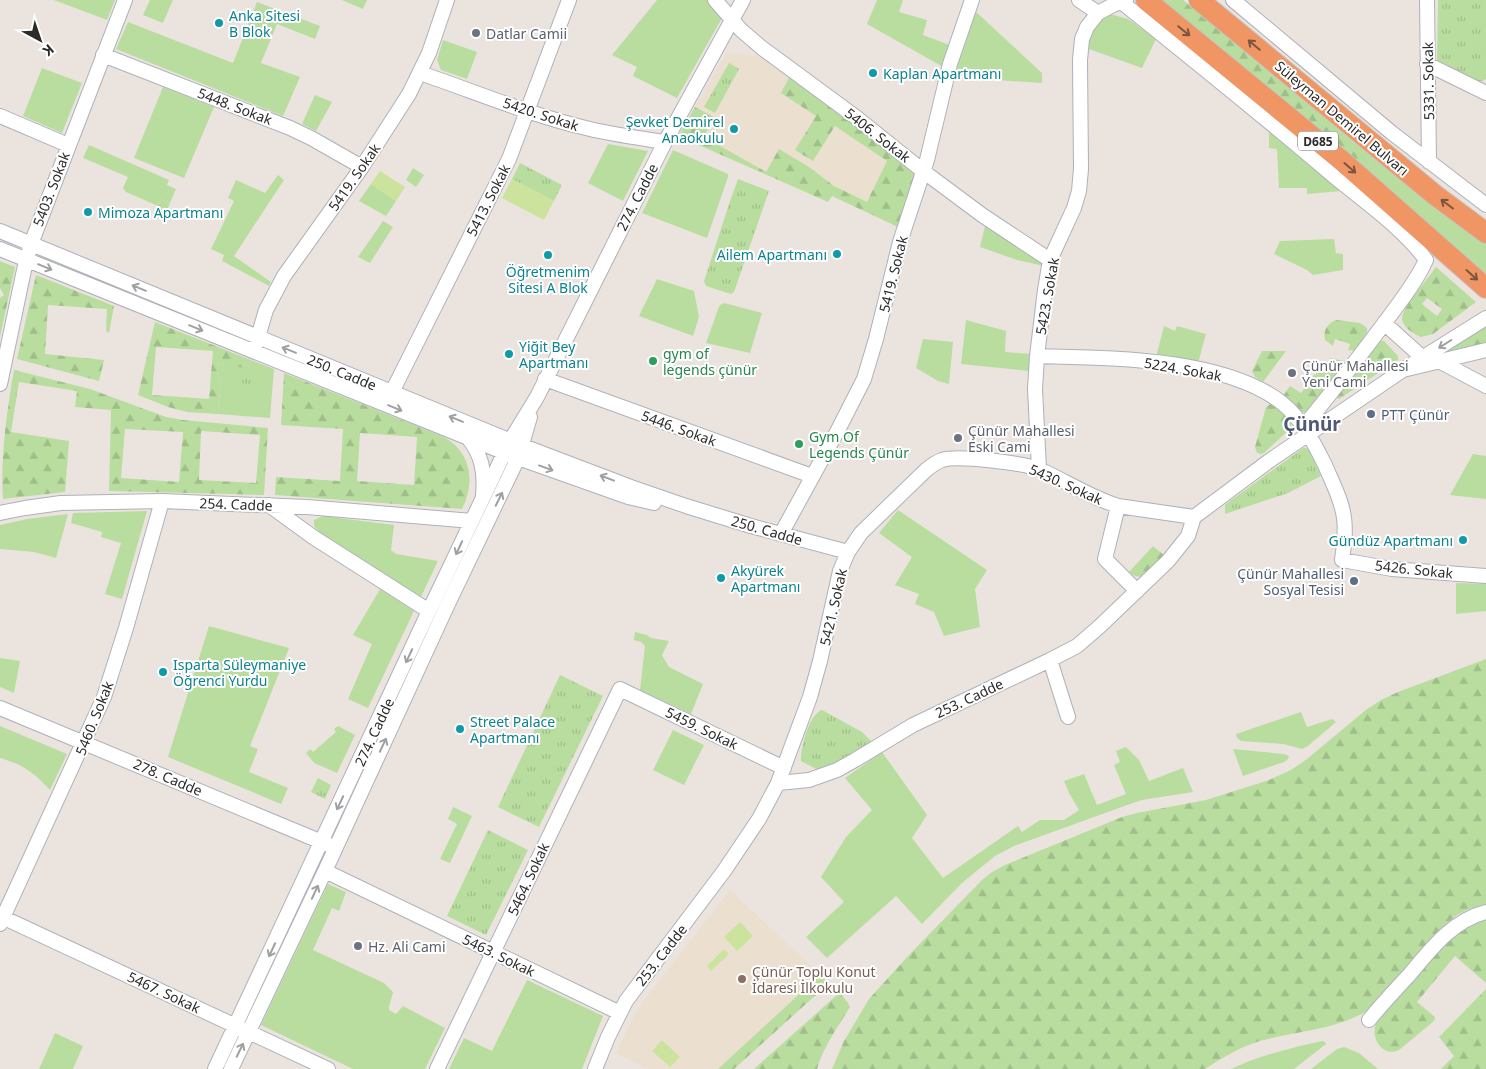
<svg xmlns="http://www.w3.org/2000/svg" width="1486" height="1069" font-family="'Noto Sans',sans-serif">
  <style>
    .education { fill: #ebe0cf }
    .grass { fill: #b9dd9f }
    .forest { fill: url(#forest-firs); fill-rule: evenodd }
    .park { fill: url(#park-tufts) }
    .pitch { fill: #cbe39c }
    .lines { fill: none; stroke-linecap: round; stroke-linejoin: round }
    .minor-casing { stroke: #aeb1ba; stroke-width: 16 }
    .highway-casing { stroke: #c4c4c4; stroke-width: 22 }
    .minor { stroke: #fff; stroke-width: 14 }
    .highway { stroke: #f09564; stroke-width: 20 }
    .oneway { stroke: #7a5542 }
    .oneway2 { stroke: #a0a0a0 }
    .culture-dot { fill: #0f9aa8; stroke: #fff; stroke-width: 2 }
    .worship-dot { fill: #6b7280; stroke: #fff; stroke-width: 2 }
    .leisure-dot { fill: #2e9e5b; stroke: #fff; stroke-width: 2 }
    .service-dot { fill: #5c6f8a; stroke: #fff; stroke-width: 2 }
    .education-dot { fill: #8d6e63; stroke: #fff; stroke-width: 2 }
    .labels { text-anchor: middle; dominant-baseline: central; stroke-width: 4; stroke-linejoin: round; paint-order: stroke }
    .shield { fill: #fff; stroke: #6b6b6b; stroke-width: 1 }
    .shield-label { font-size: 12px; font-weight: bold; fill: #2b2b2b }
    .culture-label { font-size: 14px; fill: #0d838f; stroke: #fff; text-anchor: start }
    .worship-label { font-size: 14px; fill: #5b616d; stroke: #fff; text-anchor: start }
    .street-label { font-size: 14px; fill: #2b2b2b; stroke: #fff }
    .leisure-label { font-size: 14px; fill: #27864d; stroke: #fff; text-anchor: start }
    .service-label { font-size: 14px; fill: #4e5e75; stroke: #fff; text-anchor: start }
    .education-label { font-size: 14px; fill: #785e54; stroke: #fff; text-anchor: start }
    .district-label { font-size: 19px; font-weight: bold; fill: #4f5977; stroke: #fff }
  </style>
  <defs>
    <pattern id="forest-firs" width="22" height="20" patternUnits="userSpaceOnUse" patternTransform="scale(1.25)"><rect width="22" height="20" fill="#b9dd9f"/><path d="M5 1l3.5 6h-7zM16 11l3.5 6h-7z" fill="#9fbe89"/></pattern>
    <pattern id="park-tufts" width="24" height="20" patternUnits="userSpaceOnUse" patternTransform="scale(1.25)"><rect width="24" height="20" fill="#b9dd9f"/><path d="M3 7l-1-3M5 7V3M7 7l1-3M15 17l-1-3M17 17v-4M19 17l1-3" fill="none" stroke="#9fbe89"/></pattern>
  </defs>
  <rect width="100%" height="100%" fill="#ebe4de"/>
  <path class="education" d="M727,52L761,57L768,60L917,172L898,227L832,196L828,202L683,138L680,133Z
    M730,890L829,983L734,1069H648L616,1053L631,1022L641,1004Z"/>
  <path class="grass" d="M54,0H115L107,20Z
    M150,0H173L163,23L143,15Z
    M342,0H367L363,9Z
    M657,0H708L722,18L677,98L633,76L637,67L612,55Z
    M877,0H903L899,12L927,20L923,35L952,46L945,68L867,24Z
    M257,2L320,26L315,39L277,24L261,63L300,77L283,116L116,49L128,22L233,63Z
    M974,10L1042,73V83L953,77L957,59Z
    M1110,14L1128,19L1156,39L1142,68L1086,48C1089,30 1094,23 1110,14Z
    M443,40L477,52L467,79L441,70L437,60Z
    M42,68L82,83L62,133L23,116Z
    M163,87L214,107L184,178L134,158Z
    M315,95L332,102L316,131L302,124Z
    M1269,131L1341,191L1307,194V188H1279L1277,149L1269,148Z
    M608,144L648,151L623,201L588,183Z
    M89,145L169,180L167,185L176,189L170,203L161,199L158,206L126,192L123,188L128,177L83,158Z
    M673,150L728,174V177L707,238L642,213Z
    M1373,158L1417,193L1486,243V278L1363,169Z
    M413,168L424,175L416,187L406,180Z
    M278,175L284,180L234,256L271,282L269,286L222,261L224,255L211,249L234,201L228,198L236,180L265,193Z
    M371,184L396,201L386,216L359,201Z
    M383,221L393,227L370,263L358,257Z
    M985,226H989L1043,261L1044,266L1017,260L980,247Z
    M1334,239L1336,253L1343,254V270L1313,275L1307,270L1274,254L1280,241Z
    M36,252L241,335L239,340L35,256Z
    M657,279L694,291L699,317L693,336L639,316Z
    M724,303L762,313L750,353L706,343L718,309L720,305Z
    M966,320L1006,331L1005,352L1031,354L1029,371L961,364Z
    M1164,326L1175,331L1177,326L1206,334L1198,363L1156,357Z
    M923,339L953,342L949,384L938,381L916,368Z
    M251,360L274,369L270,418L218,414L221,377L217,376L219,363L249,368Z
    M1473,454L1486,456V499L1450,495Z
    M505,462L509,464L332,842L329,841Z
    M898,510L987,570L975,589L980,627L944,636L934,612L915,604L919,594L895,585L912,557L879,533Z
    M147,511L122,599L105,594L121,543L101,537L102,532L71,523L73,513Z
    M68,514L56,558L34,552L0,549V525L27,519Z
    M323,516L394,525L391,550L396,554L438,561L421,597L318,531L314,526V520Z
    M1456,583L1486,584V611L1456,614Z
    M380,589L414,611L368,708L348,699L372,644L353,635Z
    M209,626L289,648L250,746L258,749L249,772L288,788L281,804L168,757Z
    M635,632L647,635L651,638L669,641L662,655L669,667L703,684L691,714L640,690L645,646L641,642L634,640Z
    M0,658L20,661L14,693L0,687Z
    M1301,712L1307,727L1332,719L1336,722L1308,746L1302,749L1283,744L1241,741L1237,738L1236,734Z
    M0,726L67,754L50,790C33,772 24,765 0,758Z
    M338,726L355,735L337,773L314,763L306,753L310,749L313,752L336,732L334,729Z
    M673,730L704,745L684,785L653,770Z
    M1126,747L1139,760L1149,781L1183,768L1193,792L1142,800L1130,804L1014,846L995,856L962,883L922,924L896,896L827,958L806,937L844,902L821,877L846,837L872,810L845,778L882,752L927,815L912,838L943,878L1018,826L1022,832L1040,820H1064L1079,810L1069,793L1064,781L1084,774L1097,805L1126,794L1114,765L1120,762L1116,751Z
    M1233,749L1284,754L1289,756L1288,759L1284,762L1243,776Z
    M453,807L472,816L450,863L440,859L457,824L448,819Z
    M314,872L318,874L246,1026L243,1024Z
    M328,884L346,892L339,911L332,908L313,950L384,983L393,992L389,1007V1010L396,1014L403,1006L445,1028L425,1069H353L261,1025Z
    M527,980L603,1016L582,1069H449L464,1038L492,1051Z
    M55,1033L83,1046L73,1069H39Z
    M1322,1041L1325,1042L1326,1044L1294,1069H1231C1261,1055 1291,1048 1322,1041Z
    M1344,1047L1359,1053L1378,1069H1311L1337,1049Z"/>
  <path class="forest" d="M1159,0H1183L1373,158L1363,169Z
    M790,76L869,134L917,172L898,227L832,196L828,202L683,138L680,133L695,107L714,117L704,137L766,172L779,149L809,167L834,186L867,202L887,161L835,126L813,161L795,150L816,116L781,93Z
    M0,261L15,267L0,337V298L4,295L0,288Z
    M1436,267L1476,302L1433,334L1421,337C1414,334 1402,327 1402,318C1403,307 1429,277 1436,267ZM1427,298L1442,309L1437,316L1422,304Z
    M36,275L114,306L109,333L106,331L107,309L48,305L45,354L104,360L99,381L17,359Z
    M1336,320L1360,323L1367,328V332L1355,351L1348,350L1350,344L1335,339L1333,346L1325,340C1323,330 1327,324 1336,320Z
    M155,322L251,360L249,369L219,363L217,376L221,377L218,414L187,412L168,407L138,395ZM156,347L213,351L209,399L152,395Z
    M1486,323V346L1428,357Z
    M1380,341H1384L1398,356V360L1339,399L1337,398L1338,395Z
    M1262,351H1286L1263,382L1255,377L1252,371Z
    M1330,358L1344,361L1345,366L1309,410L1306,412H1302L1283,396L1290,386L1301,393L1314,375L1332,366L1333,362Z
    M14,370L90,389L166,417L183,420L268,428L264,495L109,491L111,410L75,407L77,391L19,382L11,432L69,441L65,492L3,499C0,459 7,410 14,370ZM125,429L183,432L179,482L121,478ZM201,431L260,435L256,483L199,480Z
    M284,373L442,436C471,451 476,481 462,509L275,495L276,477L340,481L343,429L281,425ZM360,433L417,437L414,485L357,481Z
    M1270,404L1274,405L1292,421L1291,428L1264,453L1261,454L1257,453L1255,447L1266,407Z
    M1153,546L1165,556L1141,577L1135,576L1129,572Z
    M1486,659V904L1469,909L1457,915L1441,928L1367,1011C1335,1030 1295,1031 1260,1041C1240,1047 1222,1058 1205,1069H832L844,1041L869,999L910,954L982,880L992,872L1005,865L1122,817L1137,813L1206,800L1269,780L1291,770L1307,759L1367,709L1381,700L1398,692Z
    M1486,918V983L1455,956L1417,1002L1435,1017L1434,1021L1399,1050C1385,1057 1372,1042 1375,1027C1376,1023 1379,1019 1382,1016L1448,941L1461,930L1477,922Z
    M820,975L829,983L734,1069H718Z
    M1486,989V1069H1441L1454,1056L1439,1037Z
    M841,994L848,1003L850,1007C838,1027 823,1047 817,1069H754L837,995Z"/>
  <path class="park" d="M1438,0H1486V79L1481,82L1437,60Z
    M259,8L267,11L261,27L253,24Z
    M729,63L739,69L715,113L704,107Z
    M520,163L562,185L554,201L512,179Z
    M738,179L769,191L734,292L731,294L706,286L704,281L729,204Z
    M161,199L170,203L165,215L156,211Z
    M255,371L267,373L264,387L240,383L242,374L254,376Z
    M1303,448H1307L1309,450L1321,476L1288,493L1225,514V505L1230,501Z
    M560,675L603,696L539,827L498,807Z
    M822,710L862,732L873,743L835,766L818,770L801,761C800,749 809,714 822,710Z
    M318,778L331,785L325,799L311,792Z
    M488,830L528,850L486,935L447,916Z"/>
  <path class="pitch" d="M380,171L405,187L396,201L371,184Z
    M512,179L554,201L544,220L502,198Z
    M740,922L753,936L737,951L724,937Z
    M724,949L729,954L711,971L707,966Z
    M662,1040L680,1057L670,1067L652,1051Z"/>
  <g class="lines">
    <defs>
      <path id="minor" d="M715,0L741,30L762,48L857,118L923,171L982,215L1050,260
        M1079,0L1098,13
        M1119,0C1192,59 1265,117 1336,178C1365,202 1404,229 1426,260C1416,282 1400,302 1386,321C1359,357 1332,393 1303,427
        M1233,0L1392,133L1486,205
        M1427,0L1429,162
        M103,55L290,128L311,138L362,167
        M1427,64L1486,93
        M420,73C476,92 532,116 590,129C615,135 640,138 665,142
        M0,116L68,145
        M0,231L523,446L631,487L686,506L751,526L848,552
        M0,249L518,458L628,497L654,503
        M1486,318L1403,370L1486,350
        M1384,323L1423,358
        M256,344L266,310L284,276L362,167L409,94L429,53L447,0
        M1037,356C1109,358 1223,357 1282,403C1302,419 1314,443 1325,465C1332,482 1342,500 1344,518C1346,532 1344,546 1342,560L1392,569L1486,576
        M1439,361L1486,386
        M545,379L812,476
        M0,384L24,270L31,244L125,0
        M392,392L509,159L569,0
        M468,438C482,455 485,472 483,495
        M1039,469L1035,389L1037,356L1045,290L1050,260L1074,208L1079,191L1081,169L1080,60L1082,39L1087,27L1098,13L1113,5L1126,0
        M269,505L313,537L429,611
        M1118,506L1105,559L1137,591
        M0,513L25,508L61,503L162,501L307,507L472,521
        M781,534L838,430L864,379L876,339L900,242L927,160L950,64L972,0
        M1050,660L1068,717
        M0,708L329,845
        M778,783L809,780L837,770L855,760L913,725L1050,660L1077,646L1099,627L1168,561L1188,536L1194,517L1269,461L1403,370
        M325,871L620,1013
        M0,916L328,1069
        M0,924L104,697L126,628L162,501
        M1369,1020C1382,1004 1396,989 1410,974C1431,949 1453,920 1486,912
        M215,1069L429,611L510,441L537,397L665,142L743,0
        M231,1069L325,871L447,606L518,458L530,417
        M437,1069L620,689L784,768
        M595,1069L608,1037L626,1001L724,871L759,819L778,783L810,697L820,661L840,571L848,552L861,533L926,470C931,466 936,462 942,460C959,455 1025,463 1041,470C1067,482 1090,497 1118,506L1194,517"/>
      <path id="highway" d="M1146,0L1341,160L1486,288
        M1199,0L1435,195L1486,233"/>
    </defs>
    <use href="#minor" class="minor-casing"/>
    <use href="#highway" class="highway-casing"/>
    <use href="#minor" class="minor"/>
    <use href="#highway" class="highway"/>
  </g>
  <defs><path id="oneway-shaft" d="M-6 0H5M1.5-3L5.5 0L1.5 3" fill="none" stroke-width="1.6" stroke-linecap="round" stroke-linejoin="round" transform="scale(1.25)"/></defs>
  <g class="oneway">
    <use href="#oneway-shaft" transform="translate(1184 31) rotate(39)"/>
    <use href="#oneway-shaft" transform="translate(1254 45) rotate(-140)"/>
    <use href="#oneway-shaft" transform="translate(1350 168) rotate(41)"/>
    <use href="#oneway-shaft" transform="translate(1447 204) rotate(-143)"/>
    <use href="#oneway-shaft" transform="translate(1472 275) rotate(42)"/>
  </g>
  <g class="oneway2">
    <use href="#oneway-shaft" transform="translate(45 267) rotate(22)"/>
    <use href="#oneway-shaft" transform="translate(139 288) rotate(-158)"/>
    <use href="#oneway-shaft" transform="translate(196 328) rotate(22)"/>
    <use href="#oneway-shaft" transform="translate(1445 344) rotate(148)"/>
    <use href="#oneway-shaft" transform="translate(289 350) rotate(-158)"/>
    <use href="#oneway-shaft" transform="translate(395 408) rotate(22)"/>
    <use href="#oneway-shaft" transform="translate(456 419) rotate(-158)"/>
    <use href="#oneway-shaft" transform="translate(546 468) rotate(20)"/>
    <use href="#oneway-shaft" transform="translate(607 478) rotate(-159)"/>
    <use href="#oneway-shaft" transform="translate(499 499) rotate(-64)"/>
    <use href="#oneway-shaft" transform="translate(459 548) rotate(115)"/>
    <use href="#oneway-shaft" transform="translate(409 656) rotate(115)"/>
    <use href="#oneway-shaft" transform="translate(383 745) rotate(-65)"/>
    <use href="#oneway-shaft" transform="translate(340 803) rotate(115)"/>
    <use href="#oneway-shaft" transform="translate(315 892) rotate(-65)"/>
    <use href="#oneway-shaft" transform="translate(272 950) rotate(115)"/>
    <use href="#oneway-shaft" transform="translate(240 1050) rotate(-64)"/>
  </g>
  <g class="culture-dot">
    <circle cx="219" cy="23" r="5"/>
    <circle cx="873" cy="73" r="5"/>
    <circle cx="734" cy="129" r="5"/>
    <circle cx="88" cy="212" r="5"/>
    <circle cx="837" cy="254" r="5"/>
    <circle cx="548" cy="255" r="5"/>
    <circle cx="509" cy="354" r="5"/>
    <circle cx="1463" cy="540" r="5"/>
    <circle cx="721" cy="578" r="5"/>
    <circle cx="163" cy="672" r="5"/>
    <circle cx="460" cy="729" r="5"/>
  </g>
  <g class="worship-dot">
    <circle cx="476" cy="33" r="5"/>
    <circle cx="1292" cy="373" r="5"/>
    <circle cx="958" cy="438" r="5"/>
    <circle cx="358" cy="946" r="5"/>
  </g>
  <g class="leisure-dot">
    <circle cx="653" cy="361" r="5"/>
    <circle cx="799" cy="444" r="5"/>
  </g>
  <g class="service-dot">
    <circle cx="1371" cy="414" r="5"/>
    <circle cx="1354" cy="581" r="5"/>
  </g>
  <circle class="education-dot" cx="742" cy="979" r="5"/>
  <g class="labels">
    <rect class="shield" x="1298" y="131.5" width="40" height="19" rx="4"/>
    <g class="shield-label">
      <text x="1318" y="141">D685</text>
    </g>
    <g class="culture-label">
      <text x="229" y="15">Anka Sitesi<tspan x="229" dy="16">B Blok</tspan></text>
      <text x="883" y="73">Kaplan Apartmanı</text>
      <text x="724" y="121" text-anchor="end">Şevket Demirel<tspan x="724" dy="16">Anaokulu</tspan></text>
      <text x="98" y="212">Mimoza Apartmanı</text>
      <text x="827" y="254" text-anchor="end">Ailem Apartmanı</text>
      <text x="548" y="271" text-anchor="middle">Öğretmenim<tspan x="548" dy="16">Sitesi A Blok</tspan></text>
      <text x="519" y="346">Yiğit Bey<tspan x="519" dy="16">Apartmanı</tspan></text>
      <text x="1453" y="540" text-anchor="end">Gündüz Apartmanı</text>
      <text x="731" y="570">Akyürek<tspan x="731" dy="16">Apartmanı</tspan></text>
      <text x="173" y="664">Isparta Süleymaniye<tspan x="173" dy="16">Öğrenci Yurdu</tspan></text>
      <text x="470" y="721">Street Palace<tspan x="470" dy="16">Apartmanı</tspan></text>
    </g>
    <g class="worship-label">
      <text x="486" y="33">Datlar Camii</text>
      <text x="1302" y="365">Çünür Mahallesi<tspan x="1302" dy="16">Yeni Cami</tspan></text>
      <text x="968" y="430">Çünür Mahallesi<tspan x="968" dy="16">Eski Cami</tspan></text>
      <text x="368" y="946">Hz. Ali Cami</text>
    </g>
    <g class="street-label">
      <text transform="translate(1428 81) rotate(-91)">5331. Sokak</text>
      <text transform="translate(235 106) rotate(21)">5448. Sokak</text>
      <text transform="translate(541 114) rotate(18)">5420. Sokak</text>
      <text transform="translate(1342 118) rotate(40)">Süleyman Demirel Bulvarı</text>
      <text transform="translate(878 135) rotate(38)">5406. Sokak</text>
      <text transform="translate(354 177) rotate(-55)">5419. Sokak</text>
      <text transform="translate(51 189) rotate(-69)">5403. Sokak</text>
      <text transform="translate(637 197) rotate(-63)">274. Cadde</text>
      <text transform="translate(488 200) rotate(-63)">5413. Sokak</text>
      <text transform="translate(893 274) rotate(-76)">5419. Sokak</text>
      <text transform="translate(1047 296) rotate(-80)">5423. Sokak</text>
      <text transform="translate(1183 369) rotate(10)">5224. Sokak</text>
      <text transform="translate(342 372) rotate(22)">250. Cadde</text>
      <text transform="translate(679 428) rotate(20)">5446. Sokak</text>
      <text transform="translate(1066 484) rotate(24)">5430. Sokak</text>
      <text transform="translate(236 504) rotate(2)">254. Cadde</text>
      <text transform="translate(767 530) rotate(16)">250. Cadde</text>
      <text transform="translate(1414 569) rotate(6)">5426. Sokak</text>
      <text transform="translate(833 607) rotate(-77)">5421. Sokak</text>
      <text transform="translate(969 698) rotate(-25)">253. Cadde</text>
      <text transform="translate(94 718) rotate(-68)">5460. Sokak</text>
      <text transform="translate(702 728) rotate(26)">5459. Sokak</text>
      <text transform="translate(374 732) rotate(-65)">274. Cadde</text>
      <text transform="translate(168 777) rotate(23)">278. Cadde</text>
      <text transform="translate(528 879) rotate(-65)">5464. Sokak</text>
      <text transform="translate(499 955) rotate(26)">5463. Sokak</text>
      <text transform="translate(661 955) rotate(-52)">253. Cadde</text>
      <text transform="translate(164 992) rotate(25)">5467. Sokak</text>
    </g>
    <g class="leisure-label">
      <text x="663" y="353">gym of<tspan x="663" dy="16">legends çünür</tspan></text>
      <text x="809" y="436">Gym Of<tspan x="809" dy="16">Legends Çünür</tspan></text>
    </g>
    <g class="service-label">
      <text x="1381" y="414">PTT Çünür</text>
      <text x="1344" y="573" text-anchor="end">Çünür Mahallesi<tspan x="1344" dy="16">Sosyal Tesisi</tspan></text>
    </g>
    <g class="education-label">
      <text x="752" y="971">Çünür Toplu Konut<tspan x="752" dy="16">İdaresi İlkokulu</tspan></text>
    </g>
    <g class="district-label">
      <text x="1312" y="424">Çünür</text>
    </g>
  </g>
  <g transform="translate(40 40) rotate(140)" stroke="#ffffff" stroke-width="4" paint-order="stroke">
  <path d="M0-4L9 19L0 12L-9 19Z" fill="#2b2b2b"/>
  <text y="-8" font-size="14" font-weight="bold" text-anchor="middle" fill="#2b2b2b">K</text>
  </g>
</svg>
